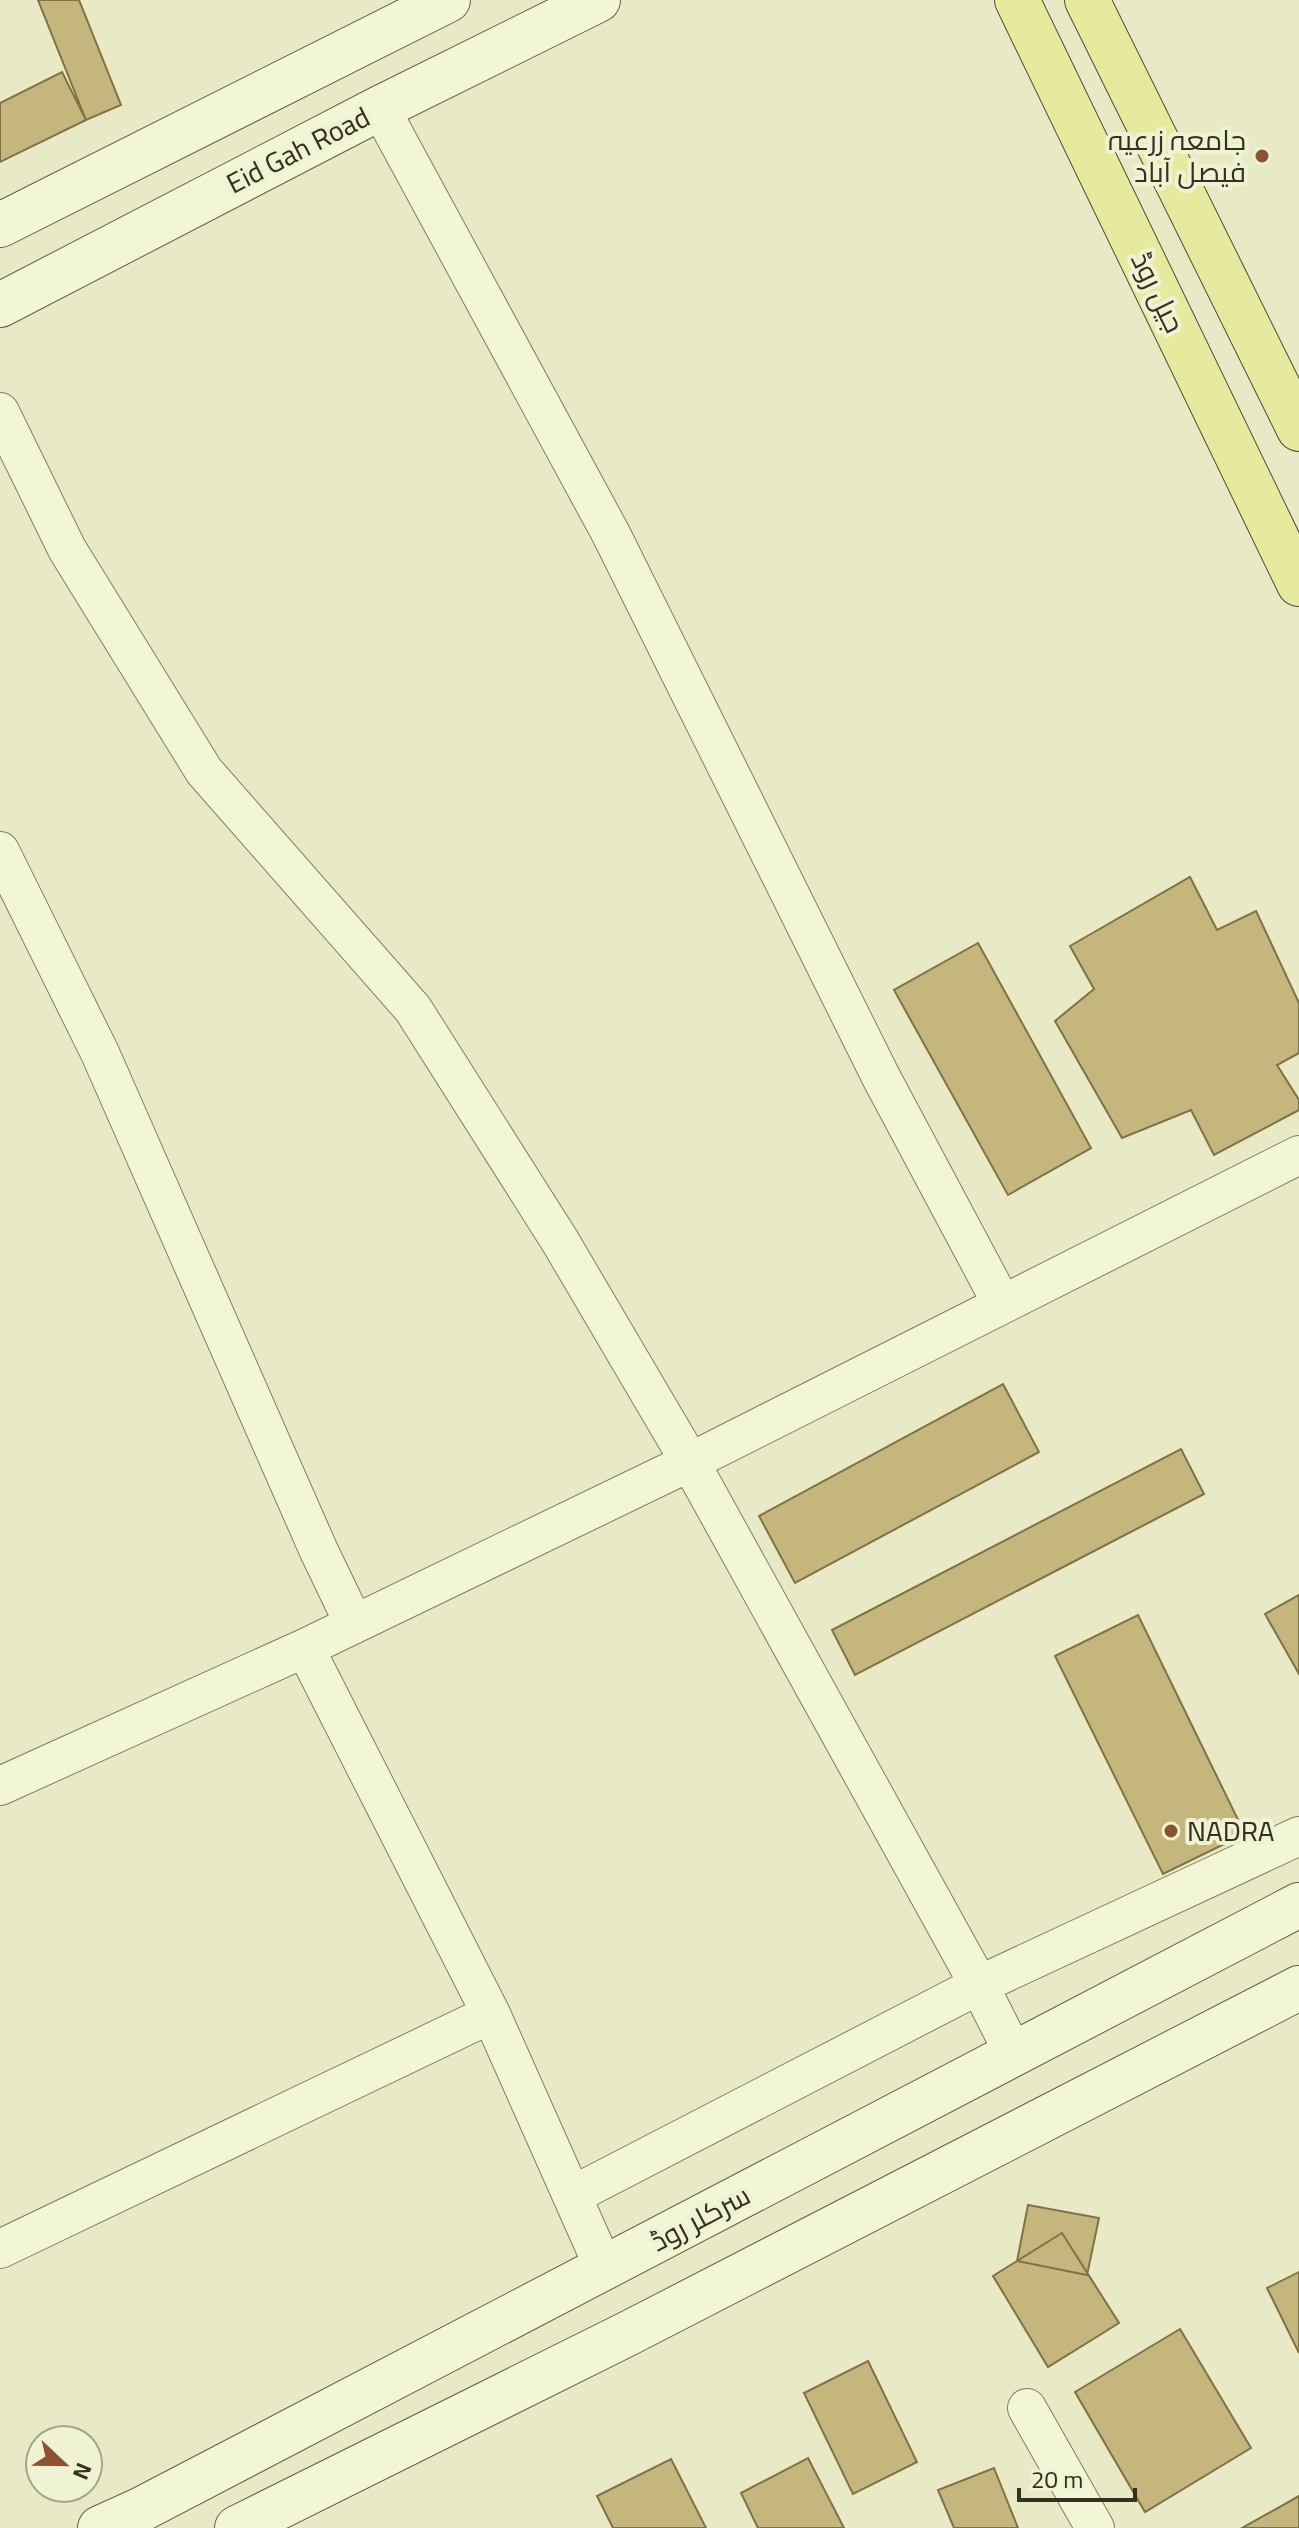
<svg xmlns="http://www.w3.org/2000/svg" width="1299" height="2528" font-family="Georgia,Cairo,serif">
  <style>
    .building { fill: #c5b67e; stroke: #807244; stroke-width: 2 }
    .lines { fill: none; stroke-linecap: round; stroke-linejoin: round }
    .minor-casing { stroke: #837f5c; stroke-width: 40 }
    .secondary-casing { stroke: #656040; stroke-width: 46 }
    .primary-casing { stroke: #514c30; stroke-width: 46 }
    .minor { stroke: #f3f5d7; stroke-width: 38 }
    .secondary { stroke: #f3f5d7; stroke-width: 44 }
    .primary { stroke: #e5ea9f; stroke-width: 44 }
    .poi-dot { fill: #8c5332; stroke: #eff2d3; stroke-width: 3 }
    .labels { text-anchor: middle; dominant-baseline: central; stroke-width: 8; stroke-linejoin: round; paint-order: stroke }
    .poi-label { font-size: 28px; fill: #34311f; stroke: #eff2d3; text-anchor: end }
    .street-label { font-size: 28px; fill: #34311f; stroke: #eff2d3 }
  </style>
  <rect width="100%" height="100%" fill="#e7eac4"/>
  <path class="building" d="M38,0H79L121,105L86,120Z
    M62,72L86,120L0,162V103Z
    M1190,877L1217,930L1256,911L1299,1003V1053L1277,1065L1299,1100V1110L1214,1155L1191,1110L1122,1138L1055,1021L1094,989L1070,946Z
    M978,943L1091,1148L1008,1195L894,990Z
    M1003,1384L1039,1452L795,1583L759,1516Z
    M1181,1449L1204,1494L855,1675L832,1630Z
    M1299,1595V1674L1265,1614Z
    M1138,1615L1245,1834L1163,1874L1055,1656Z
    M1028,2205L1099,2218L1087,2275L1017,2261Z
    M1062,2233L1119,2323L1048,2367L993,2276Z
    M1299,2272V2353L1267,2288Z
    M1180,2329L1251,2448L1145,2512L1075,2392Z
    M868,2361L917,2462L853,2494L804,2393Z
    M808,2458L844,2528H758L741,2493Z
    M671,2459L706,2528H613L597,2496Z
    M994,2468L1018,2528H954L938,2490Z
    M1299,2496V2528H1242Z"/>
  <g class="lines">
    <defs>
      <path id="minor" d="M380,108L611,534L881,1077L1002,1304
        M0,412L67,549L204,771L413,1009L560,1241L690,1462L979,1985L1014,2054
        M0,851L100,1053L318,1549L353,1622
        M305,1648L491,2014L604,2268
        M0,1786L305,1648L690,1462L1299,1155
        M573,2195L979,1985L1299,1836
        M0,2249L491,2014
        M1027,2408L1095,2528"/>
      <path id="secondary" d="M0,225L448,0
        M0,305L380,108L598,0
        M100,2528L142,2509L1299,1905
        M237,2528L627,2334L1299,1988"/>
      <path id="primary" d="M1017,0L1299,584
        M1087,0L1299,429"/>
    </defs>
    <use href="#minor" class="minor-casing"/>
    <use href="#secondary" class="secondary-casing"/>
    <use href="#primary" class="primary-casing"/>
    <use href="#minor" class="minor"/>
    <use href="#secondary" class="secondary"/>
    <use href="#primary" class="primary"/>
  </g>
  <g class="poi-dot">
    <circle cx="1262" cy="156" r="8"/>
    <circle cx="1171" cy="1831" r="8"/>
  </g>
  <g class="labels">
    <g class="poi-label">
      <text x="1246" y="140">جامعہ زرعیہ<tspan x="1246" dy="32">فیصل آباد</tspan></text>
      <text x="1187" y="1831" text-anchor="start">NADRA</text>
    </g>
    <g class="street-label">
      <text transform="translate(298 150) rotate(-27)">Eid Gah Road</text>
      <text transform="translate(1158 292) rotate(64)">جیل روڈ</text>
      <text transform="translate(700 2218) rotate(-28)">سرکلر روڈ</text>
    </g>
  </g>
  <g transform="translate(64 2464) rotate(112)"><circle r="38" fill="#eff2d3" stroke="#a4a58b" stroke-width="2"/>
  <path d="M0-6L14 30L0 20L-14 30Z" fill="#8c5332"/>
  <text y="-12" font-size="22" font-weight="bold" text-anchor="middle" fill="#34311f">N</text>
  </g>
  <path d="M1019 2488v12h116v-12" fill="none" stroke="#34311f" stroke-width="4"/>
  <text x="1031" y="2488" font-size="24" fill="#34311f" stroke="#eff2d3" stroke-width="6" paint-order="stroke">20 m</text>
</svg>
